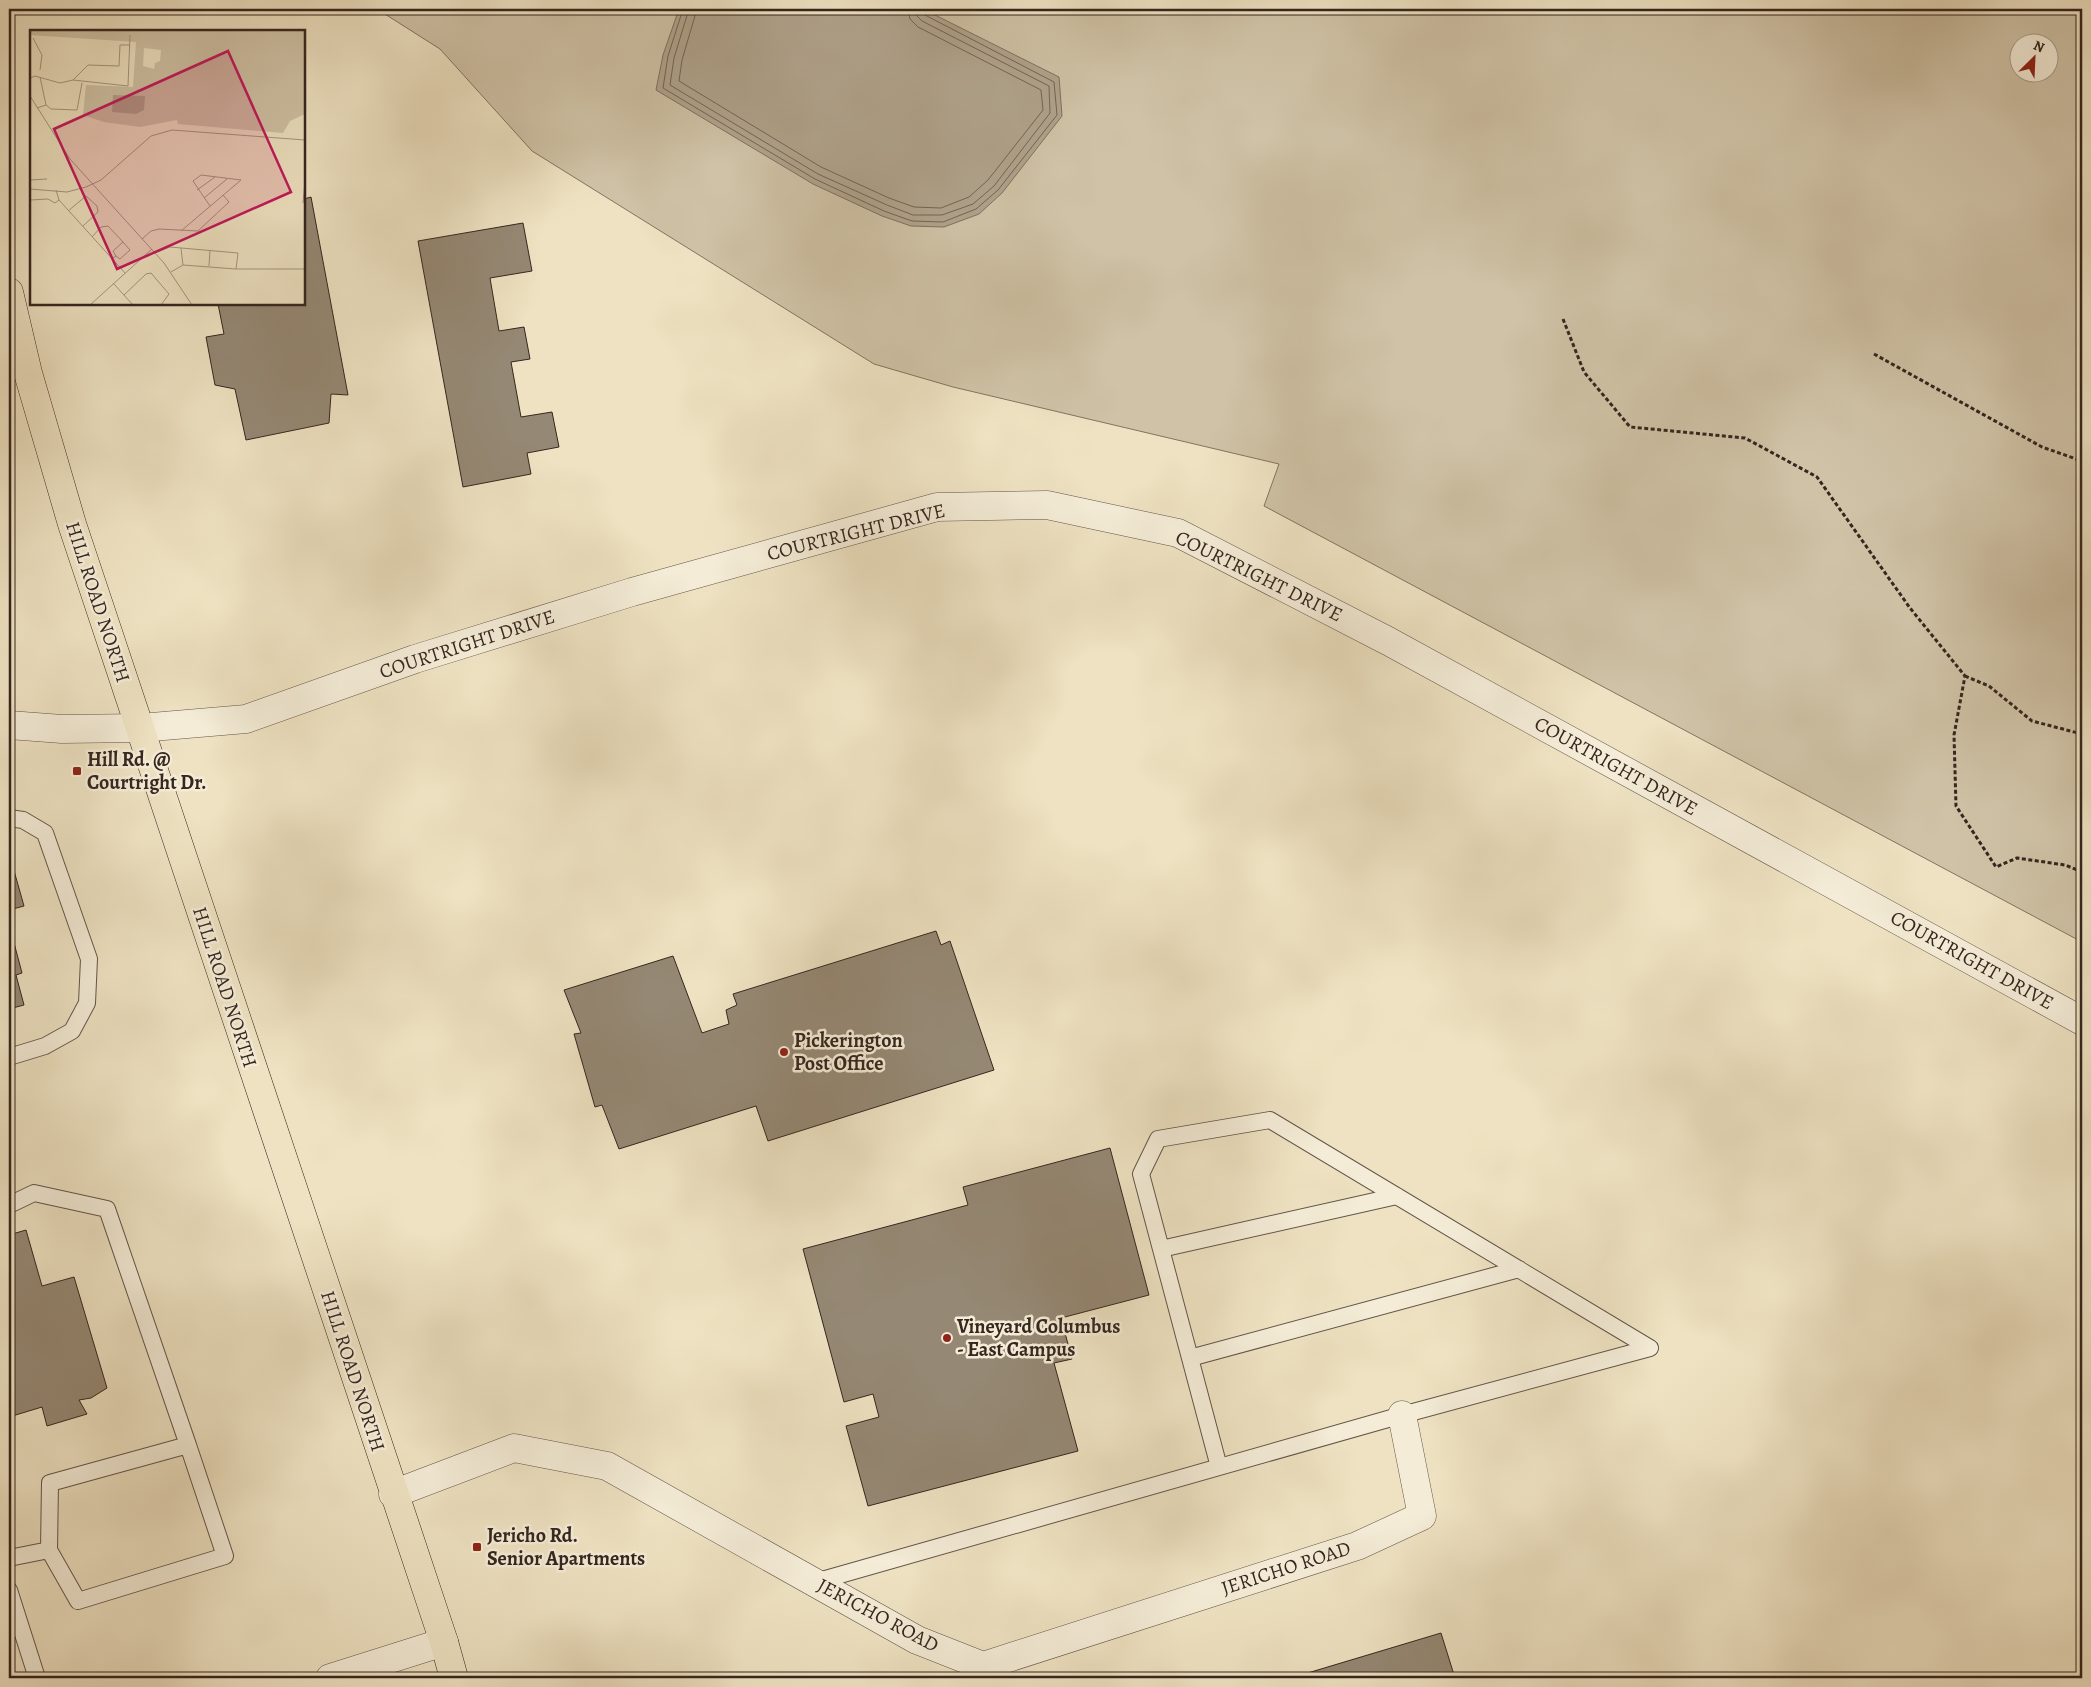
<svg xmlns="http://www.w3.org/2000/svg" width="2091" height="1687" font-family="Alegreya,serif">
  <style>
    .green { fill: #cfc2a6; stroke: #827462; fill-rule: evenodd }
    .water { fill: #afa28b; stroke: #7e7060 }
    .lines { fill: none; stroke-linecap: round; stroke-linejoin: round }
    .shore { stroke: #726455; stroke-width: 1 }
    .building { fill: #958874; stroke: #35261f }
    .lane-casing { stroke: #635548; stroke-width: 18 }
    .street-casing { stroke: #635548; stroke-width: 29 }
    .primary-casing { stroke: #35261f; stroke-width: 29 }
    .path { stroke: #35261f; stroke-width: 3; stroke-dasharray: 4 2.5; stroke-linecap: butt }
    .lane { stroke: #f4ecd7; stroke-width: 16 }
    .street { stroke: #f4ecd7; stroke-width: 28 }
    .primary { stroke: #eee2c2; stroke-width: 28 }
    .poi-dot { fill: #8f2418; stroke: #f4ecd7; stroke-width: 2 }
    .labels { text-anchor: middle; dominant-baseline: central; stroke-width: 5; stroke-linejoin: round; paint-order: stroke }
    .street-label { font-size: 20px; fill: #35261f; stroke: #f4ecd7 }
    .poi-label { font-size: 20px; font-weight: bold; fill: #35261f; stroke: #f4ecd7; text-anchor: start }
    .inset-road { fill: none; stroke: #a49781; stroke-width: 1 }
    .view { fill: #c2185b; fill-opacity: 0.15; stroke: #c2185b; stroke-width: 2.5 }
    .inset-edge { fill: none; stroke: #35261f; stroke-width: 2.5 }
  </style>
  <rect width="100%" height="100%" fill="#eee2c2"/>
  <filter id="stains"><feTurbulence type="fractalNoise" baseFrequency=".004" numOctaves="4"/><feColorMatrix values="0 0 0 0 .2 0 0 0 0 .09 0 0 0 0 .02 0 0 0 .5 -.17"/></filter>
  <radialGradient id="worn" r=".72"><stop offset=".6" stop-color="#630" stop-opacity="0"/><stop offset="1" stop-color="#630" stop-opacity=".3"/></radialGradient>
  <path class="green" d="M377,9H2082V942L1264,506L1279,464L953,387L874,364L532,151L440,49ZM2018,42H2048V72H2018Z"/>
  <path class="water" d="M679,9H923L1059,77L1062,116L1002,193L979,214L944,227L911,226L882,216L813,184L656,90L663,55Z"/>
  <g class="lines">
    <path class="shore" d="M683,9L668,56L663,88L815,179L884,211L912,221L943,222L976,209L998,190L1057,115L1054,82L925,15L922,9
      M689,9L674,58L670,85L818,174L887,205L913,215H942L973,204L994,186L1050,113L1049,86L922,21L917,16L915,9
      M697,9L682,60L679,81L821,167L889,198L914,207L941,208L969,197L988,180L1043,110L1041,90L918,27L910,19L908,9"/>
  </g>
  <path class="building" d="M311,197L348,395L331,394L329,423L246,440L235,389L215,385L206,337L224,334L218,304H304V199Z
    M523,223L532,271L490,278L499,331L524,327L530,359L511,362L521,417L552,412L559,447L527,453L531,474L463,487L418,241Z
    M9,853L24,906L9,910Z
    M9,924L22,973L16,975L24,1005L9,1009Z
    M936,931L941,945L950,941L994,1070L768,1141L756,1106L619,1149L602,1105L595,1107L574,1034L581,1033L564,990L673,956L702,1033L729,1024L726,1010L737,1005L733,994Z
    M1110,1148L1149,1295L1061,1318L1072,1359L1054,1363L1078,1451L868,1506L846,1426L879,1417L873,1394L844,1402L803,1249L968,1205L963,1187Z
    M26,1230L42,1286L74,1277L107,1388L91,1398L79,1400L87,1414L47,1426L42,1407L9,1417V1235Z
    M1441,1633L1455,1678H1291Z"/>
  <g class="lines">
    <defs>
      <path id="lane" d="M9,818L23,820L45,833L89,959L87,1003L72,1031L45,1046L9,1057
        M9,1205L34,1193L107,1209L188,1445L50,1483L49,1550L9,1558
        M1161,1249L1397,1196
        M1190,1358L1519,1269
        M1219,1467L1141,1174L1158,1139L1270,1120L1650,1348
        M49,1550L78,1601L225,1556L188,1445
        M815,1582L1402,1415L1650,1348
        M9,1590L37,1678"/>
      <path id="street" d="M9,725L62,729L140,728L246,719L415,659L632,592L937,507L1047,505L1178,533L1388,641L2082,1021
        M393,1494L514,1448L607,1466L917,1640L983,1666L1357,1546L1422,1516L1402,1415
        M330,1678L444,1642"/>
      <path id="primary" d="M9,292L28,373L72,524L444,1642L454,1678"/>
    </defs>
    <use href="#lane" class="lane-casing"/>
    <use href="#street" class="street-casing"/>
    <use href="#primary" class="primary-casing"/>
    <path class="path" d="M1563,319L1584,372L1630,427L1745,438L1817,477L1910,608L1965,676L1954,735L1956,806L1996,867L2017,858L2065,865L2082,872
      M1874,354L2042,447L2082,461
      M1965,676L1989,686L2032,721L2082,734"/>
    <use href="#lane" class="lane"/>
    <use href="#street" class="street"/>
    <use href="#primary" class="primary"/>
  </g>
  <g class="poi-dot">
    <rect x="72" y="766" width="10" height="10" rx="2.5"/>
    <circle cx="784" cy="1052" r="5"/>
    <circle cx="947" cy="1338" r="5"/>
    <rect x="472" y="1542" width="10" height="10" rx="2.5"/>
  </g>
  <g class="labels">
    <g class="street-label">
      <text transform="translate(856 532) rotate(-14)">COURTRIGHT DRIVE</text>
      <text transform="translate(1259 576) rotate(26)">COURTRIGHT DRIVE</text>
      <text transform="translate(98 602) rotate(72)">HILL ROAD NORTH</text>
      <text transform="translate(467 644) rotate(-18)">COURTRIGHT DRIVE</text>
      <text transform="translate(1616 766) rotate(29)">COURTRIGHT DRIVE</text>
      <text transform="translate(1972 960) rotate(29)">COURTRIGHT DRIVE</text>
      <text transform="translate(225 987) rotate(72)">HILL ROAD NORTH</text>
      <text transform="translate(353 1371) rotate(72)">HILL ROAD NORTH</text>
      <text transform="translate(1286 1568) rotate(-18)">JERICHO ROAD</text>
      <text transform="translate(878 1615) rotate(28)">JERICHO ROAD</text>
    </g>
    <g class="poi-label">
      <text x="87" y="759">Hill Rd. @<tspan x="87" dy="23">Courtright Dr.</tspan></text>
      <text x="794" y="1040">Pickerington<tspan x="794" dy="23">Post Office</tspan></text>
      <text x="957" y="1326">Vineyard Columbus<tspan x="957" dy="23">- East Campus</tspan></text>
      <text x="487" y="1535">Jericho Rd.<tspan x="487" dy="23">Senior Apartments</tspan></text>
    </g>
  </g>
  <g transform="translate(30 30)">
    <rect width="275" height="275" fill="#eee2c2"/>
    <path d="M0,0H275V84L260,91L253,103L148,94L147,90L110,97L74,92L53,85L56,55L103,57L106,12L0,5ZM114,18L131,20L130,31L125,33L124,39L113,36Z" fill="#cfc2a6" fill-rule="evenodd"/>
    <path d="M83,65L115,66L114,80L106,84L82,82Z" fill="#afa28b"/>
    <path class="inset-road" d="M3,8L12,25L10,40M10,47L16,75M0,48L5,46L30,53L43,50L58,35L89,36L90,15H100M43,50L98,56L100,5M0,66L40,129L134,233L162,275M7,78L16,75L21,79L47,80L52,53M0,150L17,149M0,159L37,162L56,157L71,150L121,106L142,100L275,110M26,160L29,170L95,243M167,160L185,147M174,168L197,149M0,170L18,169L25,173L29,170M273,173L275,151M180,176L163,151L171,145L211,150M38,181L56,166L67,176L68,182L53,196M151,201L211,150M62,207L71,197L78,196L93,212L83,221L86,226L82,229M112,209L121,201L129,199L168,201L199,172L193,165M151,218L153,235M125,223L140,217L208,223L206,239L153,235L141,242M86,226L90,229L100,220L93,212M179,236L180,220M206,239H275M83,253L103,275M94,265L116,244L121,243L139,264L131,275M60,275L122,219"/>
    <path class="view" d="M198,21L261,162L87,239L24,99Z"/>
    <rect width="275" height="275" class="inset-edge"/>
  </g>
  <rect width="2091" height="1687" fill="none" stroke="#eee2c2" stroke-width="30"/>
  <rect x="10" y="10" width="2071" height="1667" fill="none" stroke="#35261f" stroke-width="2.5"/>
  <rect x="15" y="15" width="2061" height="1657" fill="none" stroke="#35261f"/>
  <g transform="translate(2034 58) rotate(24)"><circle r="24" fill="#f4ecd7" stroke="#a89d8d"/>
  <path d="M0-4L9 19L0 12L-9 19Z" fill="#8f2418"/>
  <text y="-8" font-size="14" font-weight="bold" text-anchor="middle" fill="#35261f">N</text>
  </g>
  <rect width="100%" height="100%" filter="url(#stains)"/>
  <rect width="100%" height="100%" fill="url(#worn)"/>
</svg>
